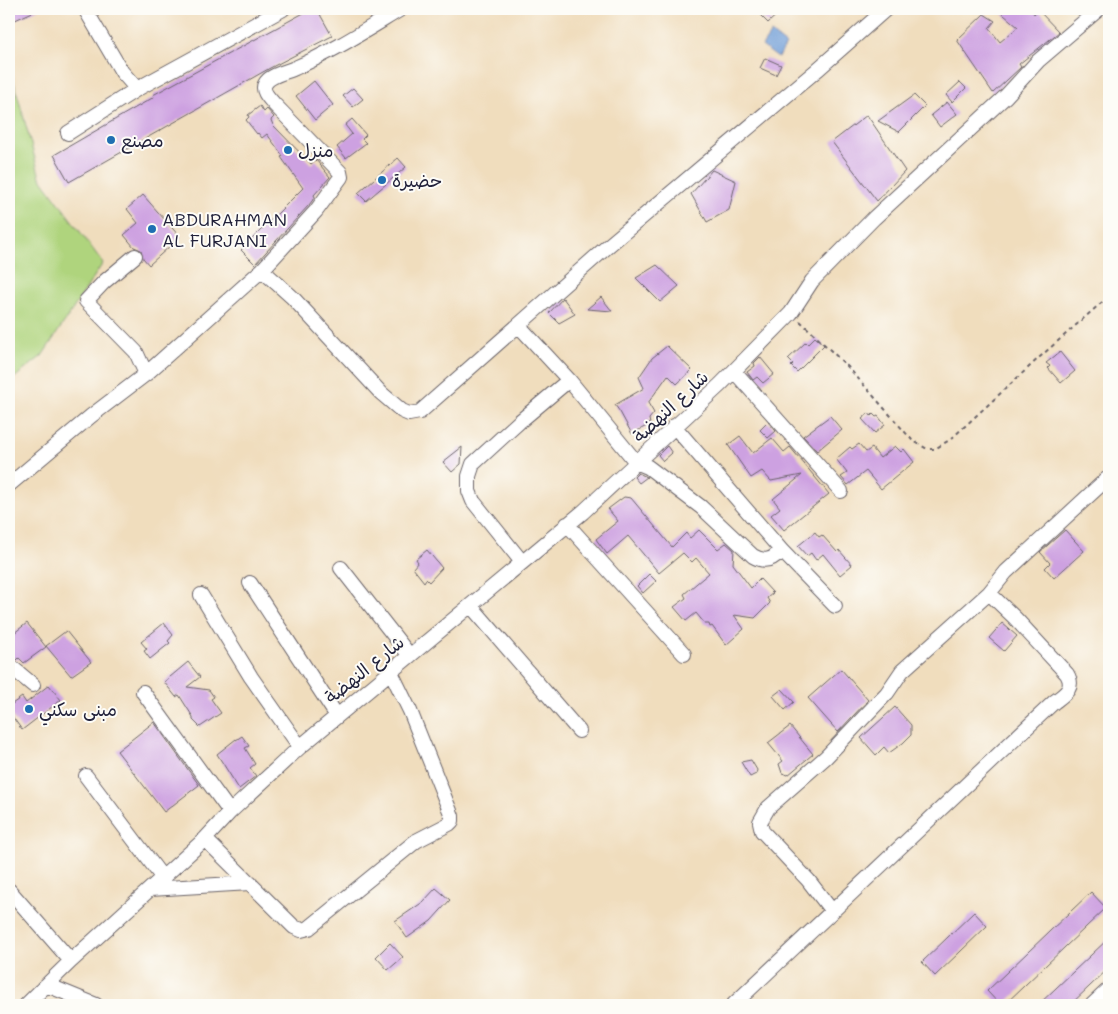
<svg xmlns="http://www.w3.org/2000/svg" width="1118" height="1014" font-family="Mali,'Playpen Sans Arabic',sans-serif">
  <style>
    .green { fill: #afd47d; stroke: #687b5c }
    .water { fill: #6f9dd7; stroke: #486089 }
    .building { fill: #cda1e1 }
    .lines { fill: none; stroke-linecap: round; stroke-linejoin: round }
    .minor-casing { stroke: #6a6368; stroke-width: 16 }
    .path { stroke: #6a6368; stroke-width: 2; stroke-dasharray: 4 4; stroke-linecap: butt }
    .minor { stroke: #fff; stroke-width: 14 }
    .poi-dot { fill: #1f6fb2; stroke: #fdfcf7; stroke-width: 2 }
    .labels { text-anchor: middle; dominant-baseline: central; stroke-width: 4; stroke-linejoin: round; paint-order: stroke }
    .poi-label { font-size: 18px; fill: #22223b; stroke: #fdfcf7; text-anchor: start }
    .street-label { font-size: 18px; fill: #22223b; stroke: #fdfcf7 }
  </style>
  <rect width="100%" height="100%" fill="#fdfcf7"/>
  <filter id="ink" filterUnits="userSpaceOnUse"><feTurbulence type="fractalNoise" baseFrequency=".02" numOctaves="2"/><feDisplacementMap in="SourceGraphic" scale="10" xChannelSelector="R" yChannelSelector="G"/><feConvolveMatrix kernelMatrix="1 2 1 2 8 2 1 2 1" color-interpolation-filters="sRGB"/></filter>
  <filter id="wash" filterUnits="userSpaceOnUse"><feTurbulence type="fractalNoise" baseFrequency=".0096" numOctaves="4" result="noise"/><feDisplacementMap in="SourceGraphic" scale="20" xChannelSelector="R" yChannelSelector="G"/><feGaussianBlur stdDeviation="1.12" result="paint"/><feColorMatrix in="noise" values="0 0 0 0 0 0 0 0 0 0 0 0 0 0 0 0 0 1.4 0 .05"/><feComposite in="paint" operator="in"/></filter>
  <g filter="url(#wash)">
    <rect width="100%" height="100%" fill="#f0ddbd"/>
    <path class="green" d="M9,64L40,177L103,263L42,356L9,382Z"/>
    <path class="water" d="M771,33L786,45L778,58L762,46Z"/>
    <g id="blocks">
      <path class="building" d="M9,9H39L13,21L9,13Z
        M311,9H317L332,36L270,68L69,182L54,155L154,97L153,95Z
        M754,9H783L768,23Z
        M997,9H1031L1034,14L1038,10L1059,32L1019,64L1021,67L993,93L957,40L984,14L995,21L989,28L1000,42L1018,27Z
        M765,58L781,65L776,75L760,68Z
        M314,81L333,105L315,120L296,96Z
        M960,82L966,88L952,102L946,95Z
        M353,88L363,99L353,107L343,96Z
        M914,95L925,106L899,132L878,121Z
        M947,102L957,114L940,127L931,115Z
        M260,106L264,112L267,109L274,117L271,120L273,125L311,164L316,160L330,177L314,195L315,197L309,205L255,264L241,250L303,188L281,157L283,156L267,134L262,138L258,133L257,134L246,120L249,117L248,115Z
        M867,115L905,171L877,201L832,142Z
        M352,119L366,135L362,139L366,143L346,158L337,147L352,134L345,125Z
        M398,158L406,167L366,201L358,193Z
        M712,170L736,181L729,210L707,222L691,194Z
        M143,195L180,237L149,265L143,258L141,250L134,247L124,235L138,223L127,209Z
        M657,265L679,286L660,302L636,278Z
        M601,297L612,311L587,309Z
        M563,298L575,314L559,323L549,313Z
        M815,337L824,345L797,372L791,366L793,364L788,359L806,342L808,344Z
        M667,346L692,370L677,384L668,375L648,403L654,413L649,419L650,424L632,434L620,412L615,405L644,388L639,377L652,358Z
        M1060,352L1075,371L1061,383L1048,368L1050,366L1046,363Z
        M760,357L774,374L763,383L757,377L753,380L747,372L755,366L754,363Z
        M869,413L871,416L873,414L876,417L878,416L885,425L875,433L862,419Z
        M830,416L842,430L817,451L803,436Z
        M768,422L776,431L768,438L760,430Z
        M740,436L753,453L772,438L784,452L790,447L829,494L784,530L771,515L780,508L773,499L802,475L771,481L762,471L751,478L728,445Z
        M859,444L866,452L872,448L880,458L895,446L901,452L904,449L914,462L881,489L866,471L848,485L841,477L847,473L836,459L850,447L852,449Z
        M667,446L672,453L663,461L658,455Z
        M462,447L461,464L452,472L443,462Z
        M638,473L647,477L639,483L634,477Z
        M624,497L631,498L672,547L686,533L690,538L699,530L718,549L726,543L734,550L733,564L751,588L760,579L773,593L767,598L770,603L755,618L734,615L744,629L726,645L712,626L710,627L709,624H705L696,613L686,621L674,607L686,598L684,594L709,573L696,558L692,562L683,553L659,573L628,536L607,554L598,542L596,539L618,521L608,509Z
        M1065,530L1084,551L1054,578L1045,568L1050,563L1040,552Z
        M815,532L819,537L822,535L837,552L839,550L852,565L840,575L823,554L816,560L811,553L807,556L798,546Z
        M427,550L442,568L429,582L426,579L424,582L413,568L418,562L416,559Z
        M649,574L656,581L643,593L637,586Z
        M27,623L46,647L24,663L19,658L17,660L9,656V637Z
        M164,623L173,635L168,641L170,643L150,659L144,651L147,649L141,642Z
        M1002,623L1017,636L1004,651L989,638Z
        M66,631L91,662L71,676L46,646Z
        M188,662L200,677L187,687L209,690L214,697L211,699L221,713L200,727L193,720V717L179,695L176,697L164,682Z
        M841,669L868,700L838,732L808,698Z
        M49,685L61,700L22,730L9,712V706L22,697L26,703Z
        M782,689L794,702L785,710L773,696Z
        M895,707L911,725V735L903,743L889,753L884,747L876,755L861,738Z
        M154,722L199,785L164,812L117,751Z
        M790,726L813,754L788,775L782,773L779,764L783,761L768,743Z
        M242,736L249,746L245,748L255,764L250,768L256,776L239,789L217,754L236,739V740Z
        M751,760L757,770L756,774L750,777L741,762Z
        M436,888L450,900L431,921L407,938L395,921L423,902Z
        M1091,892L1106,908L1004,1005H1000L987,991Z
        M974,912L987,926L935,976L922,962Z
        M1109,938V968L1070,1005H1038Z
        M390,943L403,957L388,970L376,957Z"/>
    </g>
  </g>
  <g filter="url(#ink)">
    <use href="#blocks" fill-opacity="0" stroke="#6a6368" stroke-width="1"/>
    <g class="lines">
      <defs>
        <path id="minor" d="M85,9L122,72L137,89
          M68,133L137,89L283,9
          M135,256L104,282L86,301L136,352L146,374
          M262,270L316,211L341,177L340,172L274,104C270,99 261,91 265,84C269,75 287,72 295,68C332,52 366,30 401,9
          M519,326L569,380L636,462L648,467L701,507L753,556C765,563 773,560 781,550L674,426
          M734,371L841,491
          M9,485L91,416L146,374L262,270L292,297L381,393L402,411L409,414L420,412L608,246L817,70L886,9
          M567,524L684,654
          M781,550L835,606
          M522,562L473,501L469,491V476L473,464L519,422L569,380
          M341,568L410,656
          M250,583L337,716
          M201,595L251,677L300,747
          M471,606L579,731
          M9,665L33,685
          M143,692L230,812
          M86,776L162,877
          M205,839L294,927L301,930L309,928L416,841L449,824L452,821V816L410,711L391,672
          M150,889L250,883
          M9,890L71,961
          M832,911L808,880L762,831L760,822L768,808L826,757L887,693L902,671L989,593L1006,572L1109,477
          M47,985L96,1005
          M26,1005L71,961L205,839L230,812L300,747L583,512L720,385L791,313L812,281L874,218L1006,96L1038,61L1099,9
          M733,1005L1054,702C1065,694 1075,688 1067,674L1015,618L989,593
          M1092,1005L1109,989"/>
      </defs>
      <use href="#minor" class="minor-casing"/>
      <path class="path" d="M800,321L848,367L912,440L927,449H935L951,439L1041,356L1109,296"/>
      <use href="#minor" class="minor"/>
    </g>
  </g>
  <g class="poi-dot">
    <circle cx="111" cy="140" r="5"/>
    <circle cx="288" cy="150" r="5"/>
    <circle cx="382" cy="180" r="5"/>
    <circle cx="152" cy="229" r="5"/>
    <circle cx="29" cy="709" r="5"/>
  </g>
  <g class="labels">
    <g class="poi-label">
      <text x="121" y="140">مصنع</text>
      <text x="298" y="150">منزل</text>
      <text x="392" y="180">حضيرة</text>
      <text x="162" y="219">ABDURAHMAN<tspan x="162" dy="21">AL FURJANI</tspan></text>
      <text x="39" y="709">مبنى سكني</text>
    </g>
    <g class="street-label">
      <text transform="translate(670 406) rotate(-43)">شارع النهضة</text>
      <text transform="translate(364 669) rotate(-39)">شارع النهضة</text>
    </g>
  </g>
  <rect width="1118" height="1014" fill="none" stroke="#fdfcf7" stroke-width="30"/>
</svg>
